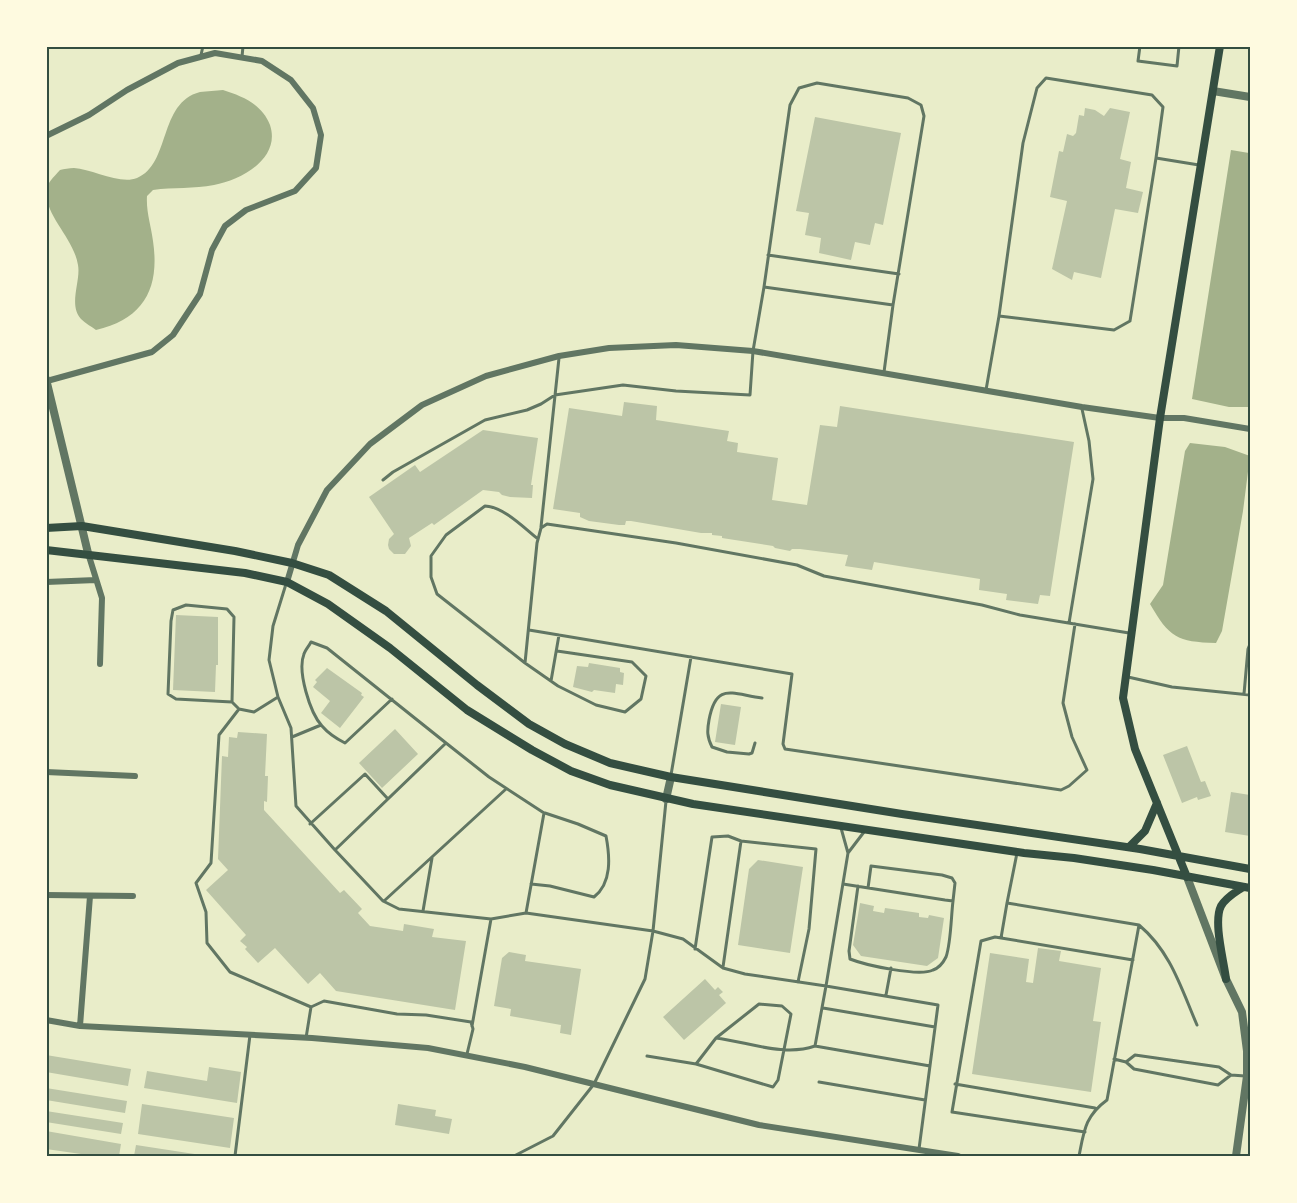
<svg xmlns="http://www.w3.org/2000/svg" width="1297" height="1203" font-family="Barlow,sans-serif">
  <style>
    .water { fill: #a3b18a }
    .building { fill: #bcc5a7 }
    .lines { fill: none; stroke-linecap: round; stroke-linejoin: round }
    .service { stroke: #617663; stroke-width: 3 }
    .minor { stroke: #617663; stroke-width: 6 }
    .tertiary { stroke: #617663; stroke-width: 8 }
    .secondary { stroke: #344e41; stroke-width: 8 }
    .neatline { fill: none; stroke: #344e41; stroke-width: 2 }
  </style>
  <rect width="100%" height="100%" fill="#e9edc9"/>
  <path class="water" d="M223,90C242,96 262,104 270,125C281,158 242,180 214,185C194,189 173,187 153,190L147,196C146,212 151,225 153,241C160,288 144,319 96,330C92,327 85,323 81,319C68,305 81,281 78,265C74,239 47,218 46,193C46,183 54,177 60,170C64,169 69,168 74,168C92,169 120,185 137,178C171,164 158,103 200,92C207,91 216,91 223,90Z
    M1250,137V407H1229L1192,399L1231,150L1249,153Z
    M1190,443L1225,447L1250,456L1243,511L1222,631L1216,643C1177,642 1169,637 1150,604L1163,585L1185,451Z"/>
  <path class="building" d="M1085,108L1095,110L1104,116L1110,108L1130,112L1120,159L1131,162L1126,188L1143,192L1138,213L1115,209L1101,278L1074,272L1072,280L1052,269L1067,201L1050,197L1059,151L1063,152L1067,134L1073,136L1076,133L1079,115L1084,116Z
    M815,117L901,133L883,225L875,223L870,245L855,242L851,260L819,253L821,238L805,235L809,213L796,211Z
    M624,402L657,406L656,420L729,431L727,441L738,443L737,452L778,458L772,500L807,505L820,425L837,427L840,406L1074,442L1050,596L1040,595L1038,604L1006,600L1007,594L979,590L980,579L874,562L872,570L845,566L848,555L800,549H792L790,551L775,548L773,546L722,538V536L712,535V533H701L631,521H626L625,525H619L589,521L580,517V513L553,509L569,408L622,416Z
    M483,430L538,438L531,485H533L532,498L510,497L502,495L499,492L483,490L434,525L432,523L409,538L411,546L405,554H394L389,549L388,545L389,539L394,534L369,497L415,465L420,472Z
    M176,615L218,617V665H216L215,692L173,690Z
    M589,663L620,668V672L624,673L623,685L616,684L615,693L594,690L592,692L573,687L577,666L588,667Z
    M327,668L362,693L361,695L364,697L340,728L321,713L330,701L313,687L317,682L315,680Z
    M721,704L741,707L735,745L715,742Z
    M395,729L418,754L382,788L359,763Z
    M238,732L267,734L265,776H268L267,802L264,801V810L340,893L344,890L362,909L358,913L370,926L403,931L404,924L434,929L432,937L466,941L455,1010L336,991L320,973L308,984L275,948L258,963L245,949L247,947L240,941L246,935L206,890L228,870L218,859L222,756L228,757L229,737L237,738Z
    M1187,746L1201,782L1205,781L1211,796L1198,800L1197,797L1182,803L1163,755Z
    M1231,792L1250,795V836L1225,832Z
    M758,860L803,867L790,953L738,945L749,869Z
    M860,903L874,906L873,911L884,913L885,908L919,913V917L928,918L929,915L944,918L938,958L927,966L861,956L853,945Z
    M1038,948L1061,951L1059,961L1101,968L1093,1021L1101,1022L1091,1092L972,1074L990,953L1029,959L1026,982L1033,983Z
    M509,952L526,955L525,961L581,969L571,1035L560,1033L561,1025L510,1016L511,1009L494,1006L502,958Z
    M705,979L715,990L718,987L723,992L719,995L726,1003L684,1040L663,1017Z
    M46,1055L131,1069L128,1086L46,1072Z
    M209,1067L241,1072L237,1103L144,1088L147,1071L207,1081Z
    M46,1088L127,1101L125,1113L46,1100Z
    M142,1104L234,1118L230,1148L138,1134Z
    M398,1104L436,1110L435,1116L452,1119L449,1134L395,1125Z
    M46,1111L123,1123L121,1134L46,1122Z
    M46,1131L121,1144L119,1156H95L46,1149Z
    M136,1145L201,1155L200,1156H134Z"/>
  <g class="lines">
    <path class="service" d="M1140,46L1138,61L1177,66L1179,46
      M201,55L203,46
      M242,57L243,46
      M768,255L899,274
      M764,287L790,105L799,88L817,83L908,98L921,105L924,116L893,305
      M999,316L1023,143L1037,88L1046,78L1152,95L1163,107L1156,158
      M986,390L999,316L1114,330L1130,321L1156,158L1199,165
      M383,480L393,472L485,420L527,410L541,404L555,395L623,385L676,391L750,395L753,351L764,287L893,305L884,372
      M541,527L559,358
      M1069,623L1093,479L1089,441L1082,409
      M529,630L792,674L783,744L785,749L1061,790L1069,786L1087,770L1072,737L1063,703L1075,624
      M557,651L632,662L646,676L641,699L625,712L596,705L558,686L525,663L537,543L541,528L547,524L676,543L797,565L824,576L982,605L1020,615L1129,633
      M525,663L437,594L431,577V556L446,535L485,506C504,507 523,527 538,539
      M1128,677L1172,687L1250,695
      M551,681L559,635
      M1244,694L1248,649L1250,644
      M278,697L291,728L296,806L335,850L446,743L327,648L311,642C309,646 305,650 304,654C297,671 310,713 322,726C328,733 337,739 345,743L392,699
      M232,702L176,699L168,694L171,621L173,610L186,605L227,609L234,617L232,702L239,709L254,712L278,697L269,660L273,626L286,584
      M239,709L219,735L211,863L196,883L206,912L207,943L230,972L311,1007L324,1001L397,1014L426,1015L471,1022L473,1029L467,1054
      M292,737L321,725
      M446,743L489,777L544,813L526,913
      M755,743L752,753L749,754L727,752L712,747C707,737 707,731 709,720C716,682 731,694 762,698
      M671,775L691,657
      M310,824L365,774L388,799
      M741,841L816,849L809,929L798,982
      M335,850L383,901L399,909L491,919
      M848,853L864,832
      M1017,853L1007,903L1139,925C1171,952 1181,988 1197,1025
      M531,884L550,886L594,897C612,883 610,857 606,836L578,824L545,813
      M843,884L945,900L953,901L955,883L952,878L942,875L871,866L868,888
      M858,886L849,951L850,959C865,965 919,977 933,970C939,968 943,963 946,957C951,943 951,917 953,901
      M384,901L506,789
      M423,911L432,858
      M1250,932V934
      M1001,938L1007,903
      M695,949L712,837L728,836L741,841L723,967
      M886,995L891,968
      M823,1008L935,1027
      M472,1026L491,919L526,913L653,931L683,939L723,968L745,974L826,986L848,853L841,828
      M306,1038L311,1007
      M815,1046L930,1066
      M647,1056L696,1064L716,1038C748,1042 784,1057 815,1046L826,986L938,1005L919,1149
      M1114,1059L1126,1062
      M696,1064L773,1087L778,1080L791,1014L782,1006L759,1004L716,1038
      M1231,1075L1218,1085L1134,1069L1126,1062L1135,1055L1219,1067L1231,1075L1245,1076
      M819,1082L925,1100
      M955,1084L1095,1108
      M1085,1132L952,1112L981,941L995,937L1133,960
      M235,1156L250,1035
      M514,1156L553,1136L594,1084L645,979L653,931L666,801
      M1079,1156C1084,1131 1085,1116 1107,1100L1139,925"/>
    <path class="minor" d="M46,136L89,115L127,90L178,63L215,53L262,61L291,80L313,108L321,135L316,168L295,191L246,210L225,226L212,250L200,294L173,335L152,352L47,381
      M88,553L102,598L100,664
      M46,582L96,580
      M287,582L298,545L327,490L370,444L422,405L486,376L559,356L609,348L676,345L753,351L1082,407L1160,418H1184L1250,429
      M46,772L135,776
      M46,895L133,896
      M46,1020L80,1026L312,1038L428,1048L525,1067L759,1125L958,1156
      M80,1026L90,896"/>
    <path class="tertiary" d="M1213,91L1250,97
      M46,379L88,553
      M666,799L671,777
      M1187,877L1226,979L1242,1012L1247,1051V1076L1236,1156"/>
    <path class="secondary" d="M46,528L82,526L235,551L292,563L329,575L386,611L477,685L529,724L565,744L610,763L671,777L902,814L1140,849L1250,869
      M46,550L245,573L287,582L328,604L390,648L467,710L532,750L571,771L610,785L693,804L1024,853L1074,858L1153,870L1250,888
      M1129,847L1145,831L1157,803
      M1187,877L1135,749L1123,698L1160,418L1220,46
      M1226,979C1224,961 1213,922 1221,906C1226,897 1236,892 1243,887"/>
  </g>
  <rect width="1297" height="1203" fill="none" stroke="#fefae0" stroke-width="96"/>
  <rect x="48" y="48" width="1201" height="1107" class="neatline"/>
</svg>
